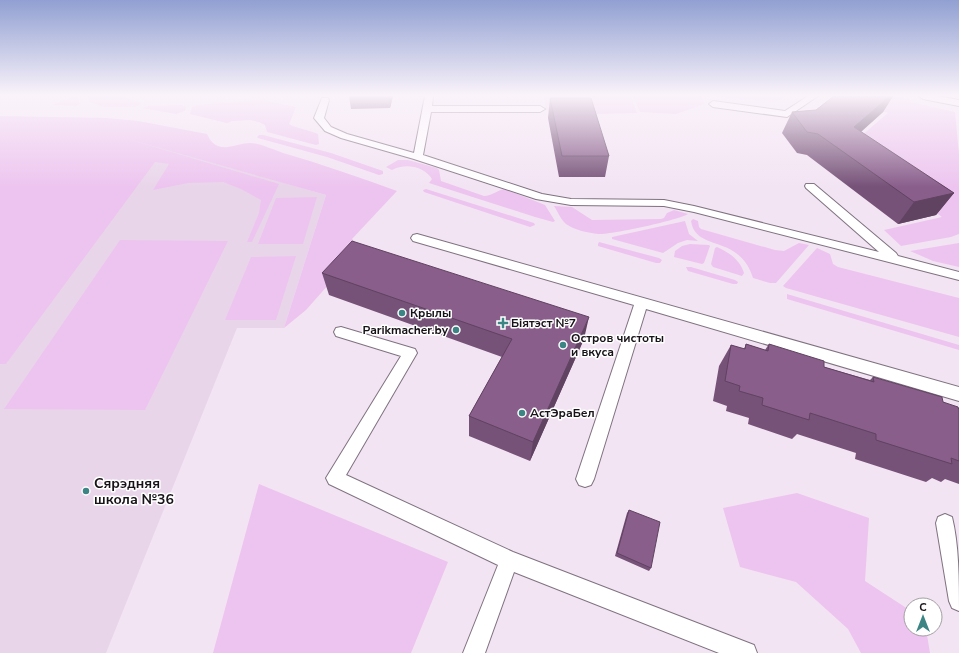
<svg xmlns="http://www.w3.org/2000/svg" width="959" height="653" font-family="'Nunito Sans',sans-serif">
  <style>
    .built { fill: #e9d5ea }
    .green { fill: #edc4ef }
    .lines { fill: none; stroke-linecap: round; stroke-linejoin: round }
    .lane-casing { stroke: #7f7280; stroke-width: 2 }
    .lane { fill: #fff; fill-rule: evenodd }
    .wall { fill: #765178 }
    .shaded-wall { fill: #604261 }
    .building { fill: #895e8b; stroke: #604261 }
    .poi-dot { fill: #3d8584; stroke: #fff; stroke-width: 1.5 }
    .labels { text-anchor: middle; dominant-baseline: central; stroke-width: 3; stroke-linejoin: round; paint-order: stroke }
    .poi-label { font-size: 12px; font-weight: bold; fill: #171217; stroke: #fff; text-anchor: start }
    .near-poi-label { font-size: 14px; font-weight: bold; fill: #171217; stroke: #fff; text-anchor: start }
  </style>
  <rect width="100%" height="100%" fill="#f3e4f3"/>
  <path class="built" d="M0,122L75,123L326,195L284,328H237L106,653H0Z"/>
  <path class="green" d="M88,96H122L141,103L138,106L133,107H104L90,102Z
    M544,96H631L637,113L595,114L546,110Z
    M633,96H700L705,104L676,114L640,112Z
    M715,96H788L774,102Z
    M839,96H895L909,99L910,102L955,112L959,154V234L951,237L901,246L884,230L942,217L847,148L888,113Z
    M75,97L78,98L80,104L76,106L52,105L70,98Z
    M262,100L296,107L289,124C293,127 311,131 318,134L319,144L316,145L267,132L265,125L259,122L250,120L232,121L227,123L190,114L192,107L197,105Z
    M182,105L186,107L185,111L176,114L143,108L149,106Z
    M0,116L106,118L138,121L207,134C217,156 233,144 250,143C259,143 274,150 283,153C321,164 359,177 397,191L352,239L361,248L306,310L284,328L326,195L128,139L279,184L252,242H247L259,213L261,200L241,189L223,182L188,183L153,190L169,164L155,162L6,364H0Z
    M259,135H263L331,153L383,171V174L379,175L327,157L258,138L257,137Z
    M398,160H408L437,168L439,170L441,181L484,196C492,196 497,190 505,189L545,205L555,221L553,222L535,217L429,183L432,179C424,166 405,163 392,170L386,167Z
    M426,189L534,223L535,225L530,227L424,192L423,190Z
    M317,197L303,244H258L276,198Z
    M554,206L572,207L592,220L661,219L664,218L667,213L674,210L688,214C679,220 610,235 598,234C589,233 574,230 566,224C561,220 558,212 554,206Z
    M693,219L698,221L699,227L701,229L775,250L784,251L799,243L809,245L776,283H770L753,278C749,266 744,258 733,251C718,241 694,243 691,221Z
    M685,221L689,234L698,241L687,240L678,243L663,253L612,239V237Z
    M120,240L228,241L145,410L4,409Z
    M599,242L659,258L662,260L660,263H656L598,246V244Z
    M959,243V267L933,261L910,251Z
    M690,244L709,245L710,246L704,263L702,264L674,257L675,251L682,246Z
    M717,247C730,253 740,260 744,273L742,276L713,267L711,264L715,248Z
    M817,248L830,254L833,264L838,267L959,298V337L786,288L783,286Z
    M296,256L276,320H225L251,257Z
    M686,267H691L735,280L738,282L737,284H733L688,271Z
    M787,294L959,345V350L787,299Z
    M259,484L448,562L411,653H213Z
    M797,493L869,518L865,581L911,611V629H926L930,653H861L848,629L796,582L740,567L723,508Z"/>
  <g class="lines">
    <defs>
      <path id="lane" d="M425,96H433L432,106H540L545,109L540,112H431L423,155L542,194L571,199L664,200L694,206L879,252L806,188L805,186L806,184H814L896,253L898,256L959,272V280L694,212L664,206L571,205L536,199L414,159L341,138L325,131L314,118L322,98H328L329,100L324,118L331,127L347,134L414,153Z
        M808,96H818L787,117L713,107L709,104L713,101L785,111Z
        M919,96H937L959,100V106L923,99Z
        M417,234L959,387V401L646,309L594,479L591,485L585,487L579,485L576,479L634,305L413,241L411,238L413,235Z
        M341,327L415,349L417,353L346,475L513,552L754,645L757,653H719L514,572L485,653H463L498,565L329,484L326,478L401,356L336,336L334,332L336,328Z
        M945,514L952,517C959,545 959,580 959,611L952,608L949,601L936,523L938,517Z"/>
    </defs>
    <use href="#lane" class="lane-casing"/>
    <use href="#lane" class="lane"/>
  </g>
  <path class="wall" d="M349,96H393L390,108L351,109Z
    M834,96H893L883,112L861,132L954,193L936,215L898,224L807,155L797,153L782,133L792,112L816,110Z
    M550,98L609,156L605,177H559L548,118Z
    M322,273L584,339L530,461L469,436V416L502,357L329,295Z
    M746,344L765,350L769,344L824,367L870,380L873,377L943,402L959,410V484L945,479L941,482L932,478L926,482L855,459L856,453L797,434L792,439L748,424L749,418L726,411L727,406L713,401L719,366L731,345L744,349Z
    M629,510L651,568L649,571L615,556L627,513Z"/>
  <path class="shaded-wall" d="M389,96H393L390,108Z
    M890,96H893L883,112L842,148L854,127Z
    M954,193L936,215L898,224L914,202Z
    M589,317L584,339L530,461L533,442Z"/>
  <path class="building" d="M834,96H890L854,127L954,193L914,202L818,134L807,132L792,112L816,110Z
    M550,98H591L609,156H562Z
    M352,241L589,317L533,442L469,416L512,339L322,273Z
    M746,344L768,351L769,344L824,361V367L874,382L873,377L942,397L943,402L958,407L959,410V461L951,458L952,464L876,440V434L810,413L809,420L762,405L763,398L739,391L740,386L725,381L731,345L745,349Z
    M629,510L660,522L651,568L617,553Z"/>
  <linearGradient id="sky" x2="0" y2="1"><stop stop-color="#91a0d2"/><stop offset="0.51" stop-color="#faf3fa"/><stop offset="1" stop-color="#faf3fa" stop-opacity="0"/></linearGradient>
  <rect width="959" height="187" fill="url(#sky)"/>
  <g class="poi-dot">
    <circle cx="402" cy="313" r="4"/>
    <path d="M501 317h4v4h4v4h-4v4h-4v-4h-4v-4h4z"/>
    <circle cx="456" cy="330" r="4"/>
    <circle cx="563" cy="345" r="4"/>
    <circle cx="522" cy="413" r="4"/>
    <circle cx="86" cy="491" r="4"/>
  </g>
  <g class="labels">
    <g class="poi-label">
      <text x="410" y="313">Крылы</text>
      <text x="511" y="323">Біятэст №7</text>
      <text x="448" y="330" text-anchor="end">Parikmacher.by</text>
      <text x="571" y="338">Остров чистоты<tspan x="571" dy="14">и вкуса</tspan></text>
      <text x="530" y="413">АстЭраБел</text>
    </g>
    <g class="near-poi-label">
      <text x="94" y="483">Сярэдняя<tspan x="94" dy="16">школа №36</tspan></text>
    </g>
  </g>
  <g transform="translate(923 617)"><circle r="19" fill="#ffffff" stroke="#a2a0a2"/>
  <path d="M0-3L7 15L0 10L-7 15Z" fill="#3d8584"/>
  <text y="-6" font-size="11" font-weight="bold" text-anchor="middle" fill="#171217">С</text>
  </g>
</svg>
